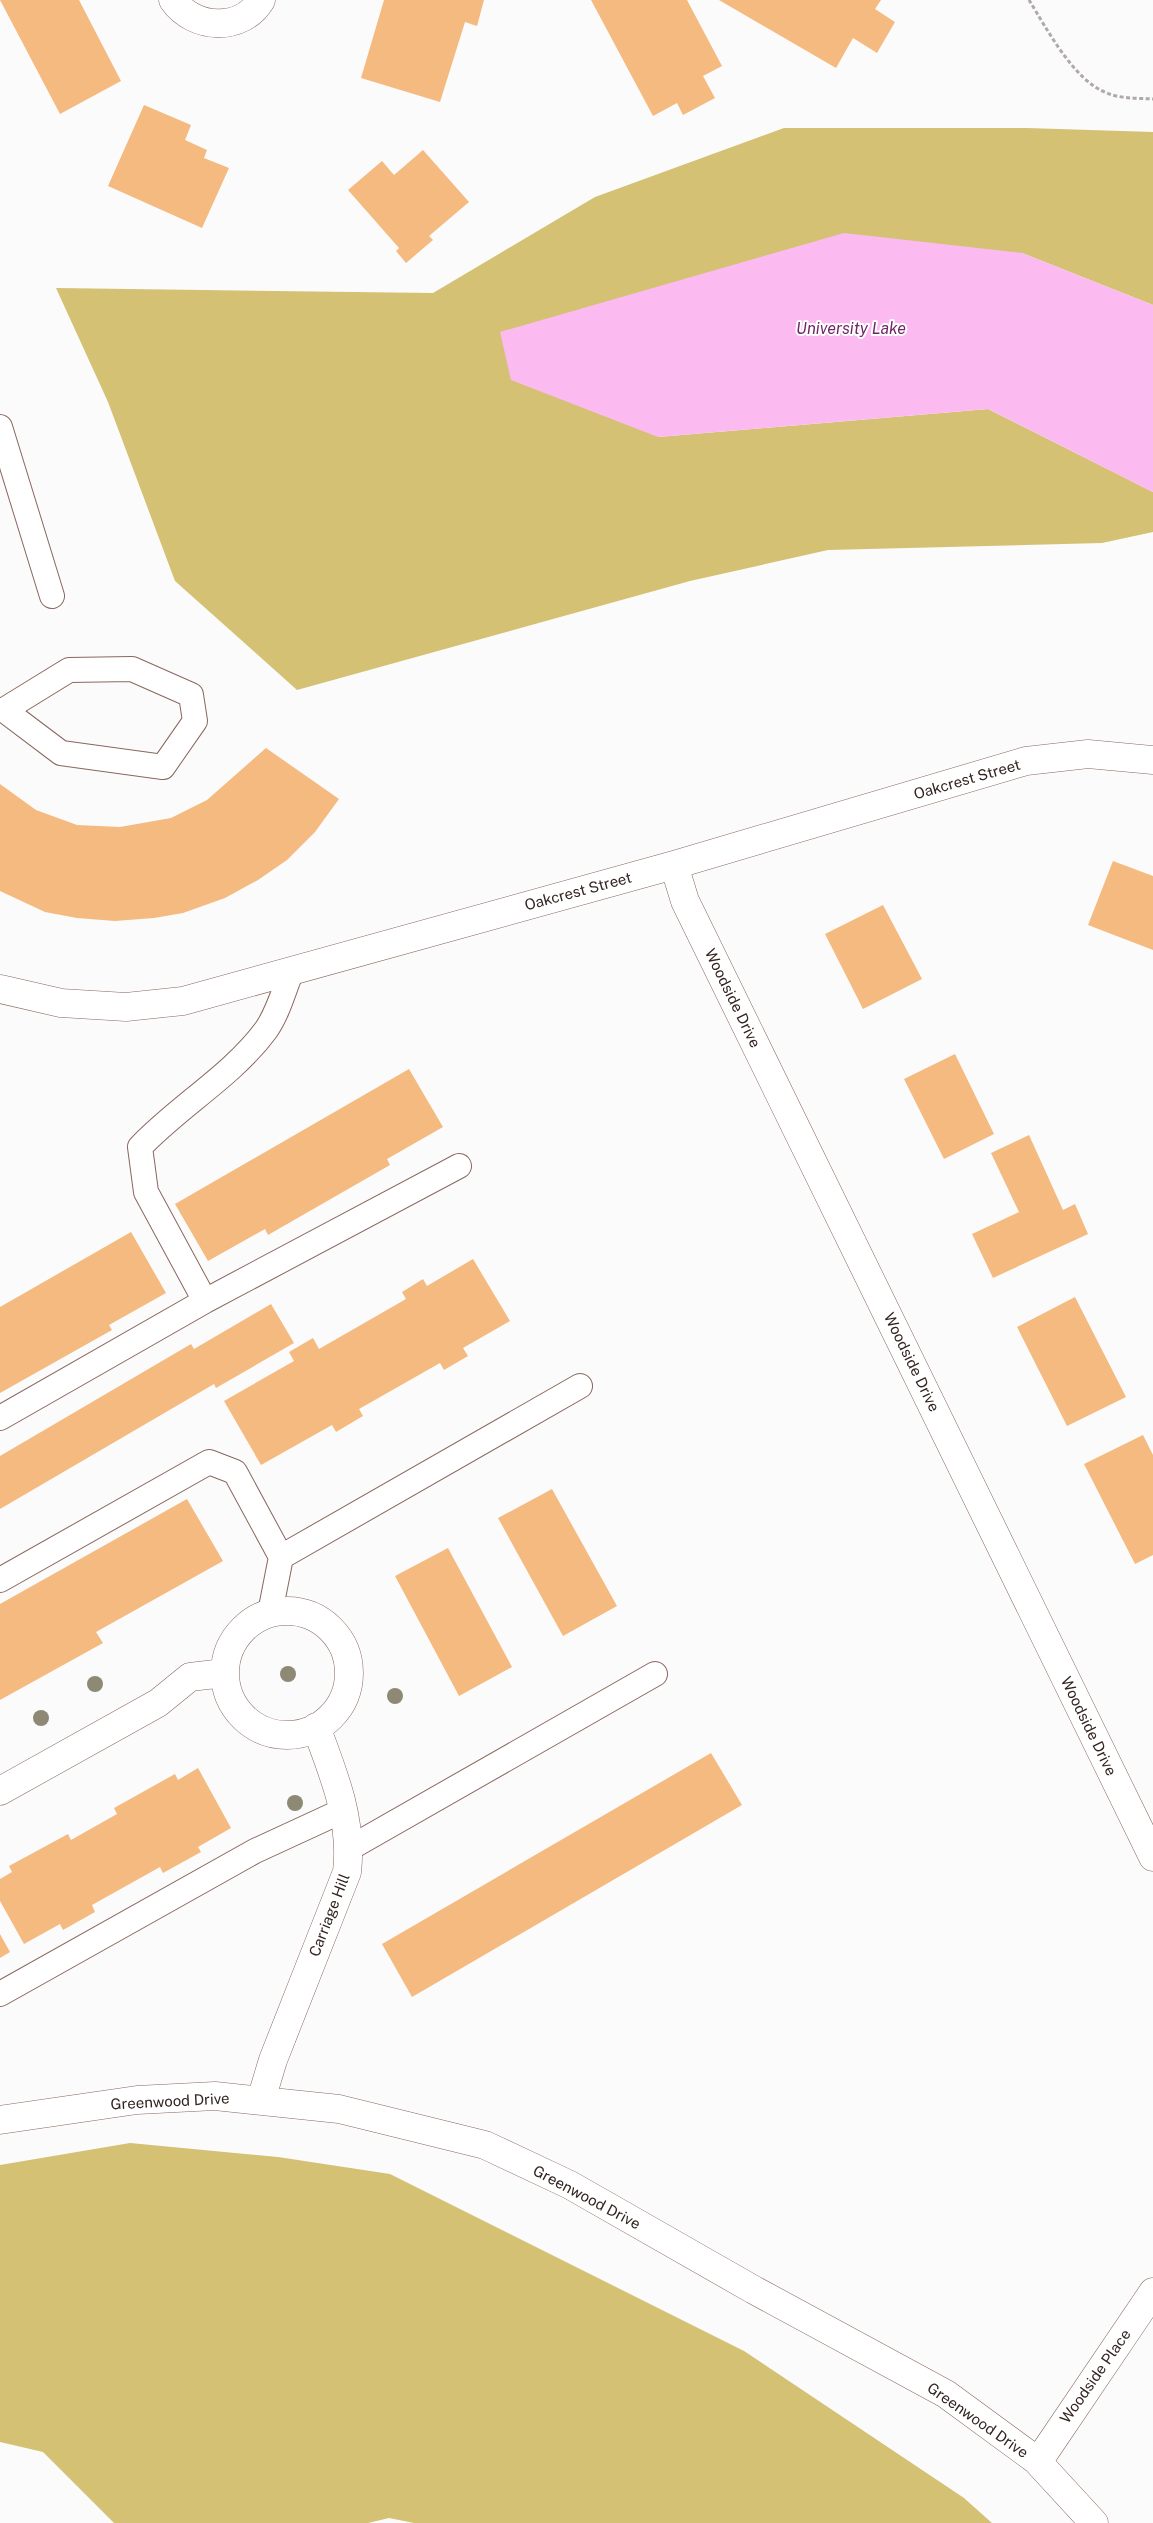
<svg xmlns="http://www.w3.org/2000/svg" width="1153" height="2523" font-family="'Public Sans',sans-serif">
  <style>
    .forest { fill: #d4c174 }
    .water { fill: #fcbbf0 }
    .building { fill: #f4ba80 }
    .lines { fill: none; stroke-linecap: round; stroke-linejoin: round }
    .service-casing { stroke: #89675e; stroke-width: 26 }
    .minor-casing { stroke: #89675e; stroke-width: 29 }
    .path { stroke: #afaaa8; stroke-width: 3; stroke-dasharray: 4 2.5; stroke-linecap: butt }
    .service { stroke: #fff; stroke-width: 24 }
    .minor { stroke: #fff; stroke-width: 28 }
    .tree { fill: #8e8975 }
    .labels { text-anchor: middle; dominant-baseline: central; stroke-width: 4; stroke-linejoin: round; paint-order: stroke }
    .street-label { font-size: 15px; fill: #332521; stroke: #fff }
    .water-label { font-size: 16px; font-style: italic; fill: #6f2666; stroke: #fff }
  </style>
  <rect width="100%" height="100%" fill="#fbfbfb"/>
  <path class="forest" d="M784,128H1027L1153,132V305L1022,253L658,437L988,409L1153,492V532L1102,543L828,550L690,581L297,690L175,581L108,402L56,288L433,293L595,197Z
    M130,2143L278,2157L390,2174L744,2351L964,2498L992,2523H414L389,2518L368,2523H114L43,2452L0,2442V2165Z"/>
  <path class="water" d="M844,233L1022,253L1153,305V492L988,409L658,437L511,380L500,332Z"/>
  <path class="building" d="M0,0H79L121,81L60,114Z
    M384,0H484L477,26L465,22L440,102L361,78Z
    M591,0H687L722,66L703,76L715,98L683,115L677,103L653,116Z
    M719,0H881L875,9L895,22L877,53L853,38L836,68Z
    M144,105L191,125L185,140L207,150L204,158L229,168L202,228L108,186Z
    M423,150L469,202L429,236L433,240L406,263L396,251L399,248L348,190L382,161L394,175Z
    M266,748L339,799L315,832L287,860L258,880L225,898L183,913L154,918L115,921L77,918L45,912L0,891V784L36,810L77,825L120,827L171,818L207,800Z
    M1113,861L1153,876V950L1088,925Z
    M883,905L922,979L863,1009L825,934Z
    M955,1054L994,1134L944,1159L904,1079Z
    M409,1069L443,1127L387,1159L390,1165L268,1235L265,1229L208,1261L175,1204Z
    M1029,1135L1063,1210L1075,1204L1088,1234L993,1278L972,1234L1019,1212L991,1153Z
    M131,1232L166,1293L109,1325L112,1330L0,1393V1307Z
    M473,1259L510,1321L463,1348L468,1356L444,1370L440,1363L359,1409L363,1416L336,1432L332,1425L261,1465L224,1401L294,1361L289,1352L313,1338L319,1349L406,1299L402,1292L423,1279L427,1286Z
    M1075,1297L1126,1397L1067,1426L1017,1327Z
    M271,1304L294,1343L216,1388L214,1384L0,1509V1456L191,1344L194,1349Z
    M1143,1435L1153,1455V1555L1135,1564L1084,1464Z
    M552,1489L617,1606L563,1636L498,1518Z
    M187,1499L223,1561L96,1632L103,1643L0,1700V1604Z
    M448,1548L512,1667L459,1696L395,1576Z
    M711,1753L742,1805L412,1997L382,1944Z
    M198,1768L231,1828L198,1847L201,1852L163,1873L160,1867L92,1905L95,1912L63,1930L60,1924L24,1944L0,1901V1879L12,1872L9,1866L68,1834L71,1840L117,1814L114,1808L175,1774L178,1780Z
    M0,1934L10,1952L0,1958Z"/>
  <g class="lines">
    <defs>
      <path id="service" d="M0,427L52,596
        M0,710H4L69,670L132,669L191,695L195,721L163,767L61,753L4,710
        M205,1301L146,1192L140,1147C180,1105 232,1076 266,1030C278,1013 284,990 292,970
        M0,1418L205,1301L459,1166
        M0,1580L209,1462L235,1472L281,1557
        M270,1613L281,1557L580,1386
        M350,1848L655,1674
        M0,1994L255,1851L344,1810"/>
      <path id="minor" d="M173,0C194,30 242,32 261,0
        M674,865L685,901L1153,1857
        M0,989L61,1003L126,1007L183,1001L674,865L1026,761L1088,754L1153,760
        M225 1673a62 62 0 1 1 124 0a62 62 0 1 1-124 0Z
        M0,1791L158,1703L190,1677L224,1673
        M261,2100L273,2060L347,1872C353,1821 334,1775 316,1727
        M0,2120L137,2100L215,2096L339,2109L485,2145L570,2185L754,2290L946,2394L1036,2460L1094,2523
        M1036,2460L1042,2456L1153,2292"/>
    </defs>
    <use href="#service" class="service-casing"/>
    <use href="#minor" class="minor-casing"/>
    <path class="path" d="M1029,0C1047,29 1074,81 1107,93C1121,99 1138,98 1153,99"/>
    <use href="#service" class="service"/>
    <use href="#minor" class="minor"/>
  </g>
  <g class="tree">
    <circle cx="288" cy="1674" r="8"/>
    <circle cx="95" cy="1684" r="8"/>
    <circle cx="395" cy="1696" r="8"/>
    <circle cx="41" cy="1718" r="8"/>
    <circle cx="295" cy="1803" r="8"/>
  </g>
  <g class="labels">
    <g class="street-label">
      <text transform="translate(967 779) rotate(-16)">Oakcrest Street</text>
      <text transform="translate(578 891) rotate(-15)">Oakcrest Street</text>
      <text transform="translate(733 998) rotate(64)">Woodside Drive</text>
      <text transform="translate(912 1362) rotate(64)">Woodside Drive</text>
      <text transform="translate(1089 1726) rotate(64)">Woodside Drive</text>
      <text transform="translate(329 1915) rotate(-69)">Carriage Hill</text>
      <text transform="translate(170 2101) rotate(-3)">Greenwood Drive</text>
      <text transform="translate(587 2197) rotate(28)">Greenwood Drive</text>
      <text transform="translate(1095 2376) rotate(-55)">Woodside Place</text>
      <text transform="translate(978 2420) rotate(35)">Greenwood Drive</text>
    </g>
    <g class="water-label">
      <text x="851" y="328">University Lake</text>
    </g>
  </g>
</svg>
